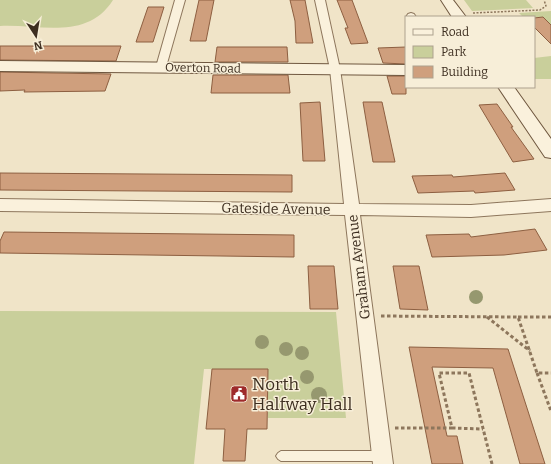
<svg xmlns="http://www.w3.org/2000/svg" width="551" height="464" font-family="Bitter,serif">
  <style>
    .green { fill: #c9cf9b }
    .building { fill: #cf9f7d; stroke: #8d5f41 }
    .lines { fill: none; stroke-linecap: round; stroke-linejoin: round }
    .lane-casing { stroke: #8d765c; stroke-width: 2 }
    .street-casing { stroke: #8d765c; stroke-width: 2 }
    .secondary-casing { stroke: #6f573f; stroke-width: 2 }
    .path-far1 { stroke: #8d765c; stroke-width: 1.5; stroke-dasharray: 2 1.5; stroke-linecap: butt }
    .path { stroke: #8d765c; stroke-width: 3; stroke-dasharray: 3.5 2.5; stroke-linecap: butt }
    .lane { fill: #faf1dc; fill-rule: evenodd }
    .street { fill: #faf1dc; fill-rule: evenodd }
    .secondary { fill: #faf1dc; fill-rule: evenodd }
    .tree { fill: #96986f }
    .labels { text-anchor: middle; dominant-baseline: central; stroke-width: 3; stroke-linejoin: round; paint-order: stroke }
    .far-street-label { font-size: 12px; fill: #3d2e20; stroke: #f7eed8 }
    .street-label { font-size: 14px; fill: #3d2e20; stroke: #f7eed8 }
    .near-poi-label { font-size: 17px; fill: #3d2e20; stroke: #f7eed8; text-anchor: start }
  </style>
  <rect width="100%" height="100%" fill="#f0e4c8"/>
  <path class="green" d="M0,0H113C87,41 40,24 0,26Z
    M464,0H526L533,8L472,11Z
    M551,11V25L543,17H523L519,13Z
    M551,56V79H534V58Z
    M0,311L336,312L346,418H268V369H204L194,464H0Z"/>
  <path class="building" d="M199,0H214L206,41H190Z
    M290,0H305L313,43H296L295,21Z
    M337,0H352L368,43L351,44L345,28H348Z
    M148,7H164L153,42H136Z
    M543,17L551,25V44L534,27V18Z
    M0,46H121L116,61L0,60Z
    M217,47H287L288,62H215Z
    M406,47V64L383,63L378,48Z
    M0,72L111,74L105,91L24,92L25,90L0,91Z
    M213,75H288L290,93H211Z
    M387,76H406V94H392Z
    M320,102L325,161H303L300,103Z
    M363,102H382L395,162H373Z
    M497,104L513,127H511L534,159L513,162L479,105Z
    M0,173L292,175V192L0,190Z
    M505,173L515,190L475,193L474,191L418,193L412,176L452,175L453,177Z
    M535,229L547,250L504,255L432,257L426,235L469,234L471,237Z
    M4,232L294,235V257L0,253V241Z
    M308,266H334L338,309H310Z
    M393,266H419L428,310L400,309Z
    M409,347L508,349L545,464H520L493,368L432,367L447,436H457L463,464H432Z
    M212,369H268L267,429H247L245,461H223L225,429H206Z"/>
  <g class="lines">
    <defs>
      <path id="lane" d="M281,451H380L383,453L385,456L383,459L380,461H281L278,459L276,456L278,453Z"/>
      <path id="street" d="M175,0H185L166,67L161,70L156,67Z
        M315,0H325L340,69L359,204L471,205L551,199V211L471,217L360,215L393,464H373L345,215L0,211V199L344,204L330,69Z
        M411,13L414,14L416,17H406L408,14Z"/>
      <path id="secondary" d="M441,0H453L466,17H452Z
        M0,61L406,65V75L0,71Z
        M498,87H514L551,139V158L545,157Z"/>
    </defs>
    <use href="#lane" class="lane-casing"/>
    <use href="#street" class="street-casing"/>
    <use href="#secondary" class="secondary-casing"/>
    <path class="path-far1" d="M473,13L540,10L546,6L544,0"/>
    <path class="path" d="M381,316L518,317L537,373H551
      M487,317L530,351
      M518,317H551
      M537,373L551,411
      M395,428H452L439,373H469L492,464
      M452,428L483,429"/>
    <use href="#lane" class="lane"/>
    <use href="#street" class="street"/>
    <use href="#secondary" class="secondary"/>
  </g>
  <g class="tree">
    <circle cx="476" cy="297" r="7"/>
    <circle cx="262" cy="342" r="7"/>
    <circle cx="286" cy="349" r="7"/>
    <circle cx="302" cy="353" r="7"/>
    <circle cx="307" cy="377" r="7"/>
    <circle cx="319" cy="395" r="8"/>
  </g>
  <defs>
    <symbol id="civic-square" viewBox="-11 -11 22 22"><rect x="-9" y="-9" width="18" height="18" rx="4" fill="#9e2a2b" stroke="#f7eed8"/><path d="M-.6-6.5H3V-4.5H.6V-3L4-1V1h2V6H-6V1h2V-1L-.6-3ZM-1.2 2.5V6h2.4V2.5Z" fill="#fff"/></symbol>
  </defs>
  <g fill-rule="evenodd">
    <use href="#civic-square" x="229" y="384" width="20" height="20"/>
  </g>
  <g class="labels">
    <g class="far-street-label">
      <text transform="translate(203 68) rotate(1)">Overton Road</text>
    </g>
    <g class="street-label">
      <text transform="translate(276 209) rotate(1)">Gateside Avenue</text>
      <text transform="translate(359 267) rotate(-97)">Graham Avenue</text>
    </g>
    <g class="near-poi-label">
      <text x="252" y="384">North<tspan x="252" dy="20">Halfway Hall</tspan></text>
    </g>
  </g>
  <rect x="405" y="16" width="130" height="72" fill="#f7eed8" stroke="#ada18e"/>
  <rect x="413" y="29" width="20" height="6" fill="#faf1dc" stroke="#ada18e"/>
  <text x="441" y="36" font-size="12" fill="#3d2e20">Road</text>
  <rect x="413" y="46" width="20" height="12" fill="#c9cf9b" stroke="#ada18e"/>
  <text x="441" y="56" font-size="12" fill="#3d2e20">Park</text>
  <rect x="413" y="66" width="20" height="12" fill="#cf9f7d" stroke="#ada18e"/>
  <text x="441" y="76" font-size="12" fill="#3d2e20">Building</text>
  <g transform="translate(36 36) rotate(168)" stroke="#f7eed8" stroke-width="3" paint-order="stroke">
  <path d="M0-3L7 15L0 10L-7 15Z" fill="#3d2e20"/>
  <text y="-6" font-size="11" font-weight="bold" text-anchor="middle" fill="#3d2e20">N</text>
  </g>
</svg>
